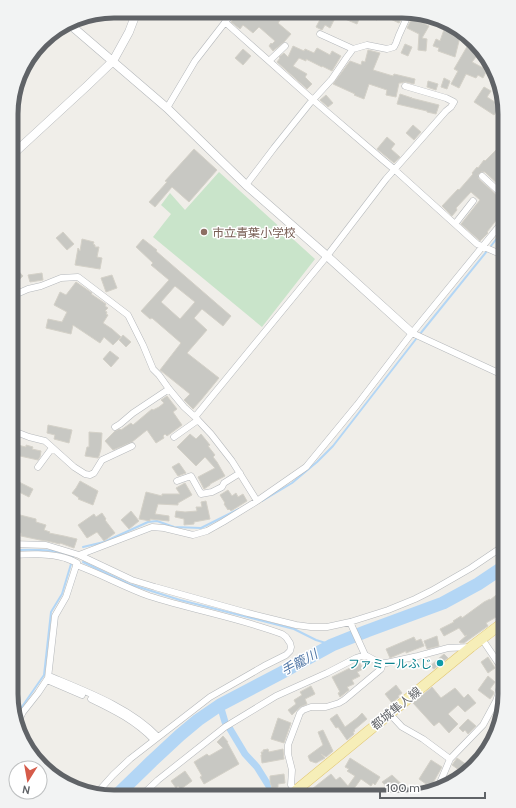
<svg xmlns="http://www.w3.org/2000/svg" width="516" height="808" font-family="Cabin,'Noto Sans JP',sans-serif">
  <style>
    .green { fill: #c9e4ca }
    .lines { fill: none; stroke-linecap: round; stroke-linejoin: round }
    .stream { stroke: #b3d6f5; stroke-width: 2 }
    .canal { stroke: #b3d6f5; stroke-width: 7 }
    .river { stroke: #b3d6f5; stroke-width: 13 }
    .building { fill: #c8c8c3; stroke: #d4d1c8; fill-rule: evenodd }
    .minor-casing { stroke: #b5b8bb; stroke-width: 7 }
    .tertiary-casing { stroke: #b5b8bb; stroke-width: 9 }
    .primary-casing { stroke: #e1c671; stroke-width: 11 }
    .minor { stroke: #fff; stroke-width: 6 }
    .tertiary { stroke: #fff; stroke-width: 8 }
    .primary { stroke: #f6eeb8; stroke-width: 10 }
    .education-dot { fill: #8d6e63; stroke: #fff; stroke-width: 1.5 }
    .culture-dot { fill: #0f9aa8; stroke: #fff; stroke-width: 1.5 }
    .labels { text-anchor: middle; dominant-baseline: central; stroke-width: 3; stroke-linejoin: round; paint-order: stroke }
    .education-label { font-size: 12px; fill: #785e54; stroke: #fff; text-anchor: start }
    .culture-label { font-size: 12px; fill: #0d838f; stroke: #fff; text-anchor: end }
    .street-label { font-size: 12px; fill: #606367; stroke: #fff }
    .water-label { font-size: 13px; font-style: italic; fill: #5177a6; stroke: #fff }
    .rim { fill: none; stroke: #606367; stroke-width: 5 }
  </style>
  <rect width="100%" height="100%" fill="#f0eee9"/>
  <path class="green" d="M219,172L315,259L262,327L153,237L171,214L161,205L170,193L185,210Z"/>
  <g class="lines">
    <path class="stream" d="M491,246L505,228
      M420,334L487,251
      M262,501L292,483L317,462L333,446L416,339
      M83,547L104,542L148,522L157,521L174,527L201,528L239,509
      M11,550C29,550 59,548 73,557
      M83,562L129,584L180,600L294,629L316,640L332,645
      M16,717L19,711L44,675L51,612L62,594L71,564"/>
    <path class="canal" d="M220,705L225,722
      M230,729L245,754L257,767L272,791L279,797
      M325,795L337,792L347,797"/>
    <path class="river" d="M116,796L152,761L180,735L198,720L220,705L281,673L332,645L367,631L443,603L478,584L505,566"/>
  </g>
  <path class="building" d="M237,12H286L278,23L291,34L284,42L273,51L269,46L271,43L272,44L275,41L259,27L253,33L243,25L240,29L231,22L237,15Z
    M324,12H338L330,28L325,25L322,30L316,27Z
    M348,12L358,13L361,14L357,24L345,19Z
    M361,13H402L404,14L399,23L380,14L377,20Z
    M412,18L429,26L422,38L427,39L426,51L418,50L419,34L407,28Z
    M446,24L452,27L456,33L460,37L455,57L438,51L439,48L433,46L436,39L440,41Z
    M405,44L412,47L408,56L401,53Z
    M468,45L472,47L476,46L480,52L472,62L487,70L483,78L478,75L476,78L466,74L459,88L451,84L458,71L454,69Z
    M293,46L304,51L305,49L314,53L317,48L330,55L332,51L341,56L332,71L322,66V67L306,59V61L299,58L293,66L307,74L305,77L312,84L307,89L277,62L280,58L279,57L284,53L288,57Z
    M243,49L251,56L243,65L235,58Z
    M368,50L380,53L373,70L393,76L394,74L415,79L414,84L406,82H404L401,83H399L396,97L386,95L387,90L369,84L364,99L354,95L355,94L333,84L350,61L361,65L362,61L365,62Z
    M444,78L450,81L447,89L441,87Z
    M428,81L438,84L436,90L427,87Z
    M484,87L491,91L487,97L504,108L499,114L496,112L494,115L474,102Z
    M400,94L412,98H411L439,105L436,114L427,112V111L397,104Z
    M326,95L333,103L328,107L320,100Z
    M413,125L421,132L414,140L406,133Z
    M387,137L395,144L391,149L400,157L394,163L377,149Z
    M505,142V162L500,167L505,171V191L485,172H481L478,175L479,179L502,200L505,201V213L503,215L501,214L487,232L488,233L480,241L461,224L480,200L471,192L456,208L457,210L452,216L442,206L458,189L459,190L473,174L472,173L477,167L478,168L484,160L485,161L497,149H498Z
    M194,149L217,170L189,202L172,187L155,207L149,202L167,182L165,181Z
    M63,232L74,244L67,250L56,238Z
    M82,239L94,242L93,244L95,245V247H99L97,257L102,258L100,269L75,265L78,248L80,251Z
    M143,239L157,250L156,251L231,316L223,326L202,309L194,318L207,330L187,353L219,378L201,400L193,409L184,400L190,394L160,370L181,343L152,318L150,319L141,311L169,280L151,265L153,263L136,247ZM175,286L195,302L180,319L161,302Z
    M12,264L23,276L12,287Z
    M42,273L43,280L30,282L28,275Z
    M112,275L117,288L106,292L101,278Z
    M76,282L92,293L91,294L106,304L105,306L108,308L105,311L107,312L106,314L108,315L103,323L112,329L121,337L113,345L104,337L100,343L73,325L71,334L46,328L48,319L62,322L67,312L54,305L60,292L66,295Z
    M123,335L131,342L126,347L119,340Z
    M110,351L119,358L111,367L103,359Z
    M167,396L177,409L173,412L182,425L167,436L165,434L163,436L164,438L156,443L147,430L132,442L113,450L105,441L115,431L120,429L121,430L131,423L133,425L152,409L153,410L159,407L164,403L161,400Z
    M48,425L72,430L69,443L54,439L55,435L47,433Z
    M89,432L102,433L101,449L99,456L98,458L85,456L87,447H89Z
    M190,434L196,439L201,434L210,445L208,446L215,455L213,457L217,462L225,476L210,484V485L204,489L198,477L215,468L205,457L196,466L177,447Z
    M13,444L26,447V445L33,447L32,449L41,451L40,457L38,460L11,454V448Z
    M179,463L186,473L178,476L172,467Z
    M11,478L33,489L29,497L17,491L11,501Z
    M80,481L98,491L93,505L78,499L79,498L72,493L76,488Z
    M185,483L192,495L178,503V505L158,504L155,514L169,516V521L150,519V521L139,519L146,492L162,496V494H180L176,488Z
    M228,490L232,496L236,493L238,497L243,494L247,501L231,511L229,509L228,510L224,504L225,503L220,495Z
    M206,501L210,519L194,522V524L184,525V519L175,517L176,511L185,512L197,511L196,507H202L201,502Z
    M11,504L19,509L16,514L36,519V522L46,525L44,530L50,532L49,533L64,536L77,539L74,548L60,543V544L47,541L40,540L21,536V533L13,531L16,515L11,513Z
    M131,511L139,521L129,529L121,520Z
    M102,513L106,519L105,520L115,533L104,541L97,532L87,538L78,525L94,514L96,517Z
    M505,588V612L498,617V616L486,623L488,626L464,643H460L459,642L467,635L465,636L459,628L444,636L440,629L454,622L453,621L461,616L462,618L484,602L490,599V600Z
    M437,636L439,646L427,649L424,641Z
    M414,637L416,641L421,639L424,646L406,653V651L390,658L386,649Z
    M444,654L448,658L434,669L430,666Z
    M488,657L495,668L488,673L481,662Z
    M360,663L363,669L357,672L360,676L352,680L354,684L347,687L349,690L340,697L338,693L340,692L332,677Z
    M488,676L495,682L490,689L494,692L493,695L490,699L478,690Z
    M396,685L402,693L398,696L399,697L392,703L385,694Z
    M311,686L315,694L305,699L307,704L300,707L292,715L288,710L296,704L294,700L302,695L300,692Z
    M432,687L441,698L455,688L464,698L468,694L476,703L465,712L458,705L448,714L458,724L449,733L439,722L434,726L413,703Z
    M362,713L367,719L354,730L355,731L353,732L354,734L347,740L338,727L336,728L330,719L337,714L345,727L357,718Z
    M278,718L291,723L284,743L271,739Z
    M468,719L476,726L468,734L465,730L463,732L459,728Z
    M323,730L333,751L326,757L321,754L325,758L316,763L310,761L308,756L323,745L318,732Z
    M223,736L228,742H227L239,764L204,784L200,777L202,776L194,762L207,754L209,756L223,748L217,742Z
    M268,749L269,752L283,749L284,759L262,763L261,755H262L261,752H263V750Z
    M350,758L380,777L375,785L373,783L371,786L361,779L353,790L363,797H349L339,790L319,797L312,789L331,774L336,780L340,777L348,786L355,776L347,771L349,769L345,767Z
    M457,758L470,767L453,780V779L459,770L452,765Z
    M431,760L442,767L430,788L426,792L417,794L426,784L419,779Z
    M185,771L192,781L181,789L178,786L176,788L171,781Z
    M284,774L285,783L278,784V787L272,788L270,782V776Z
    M392,775L413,795L402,797H396L382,782Z"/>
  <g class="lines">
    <defs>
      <path id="minor" d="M225,22L313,100L383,160L395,170L477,244L505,256
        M459,30L469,40L473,43
        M320,34L353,49
        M269,61L285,46
        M167,108L195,61L233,12
        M482,176L505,197
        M246,185L274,148L310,103L332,79L347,57L353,49L367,45L387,49L394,47L396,43L399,35L409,13
        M455,224L473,201
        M12,296L28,289L41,286L61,278L78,277L128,315L143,345L153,369L159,375L169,389L184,407L195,417
        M12,306V301
        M412,333L505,376
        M115,427L120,424L133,413L169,389
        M11,430L29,437L45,441L74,467L85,474L90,475L94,473L102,460L132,446
        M174,437L198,420
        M38,467L52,448
        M177,481L191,476L201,494L212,492L222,487L224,483L240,473
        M257,501L232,461L211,434L195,417L327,256L386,179L446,111L451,107L454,102L446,98L405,86
        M11,544L46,545L79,555L132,580L155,587L248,613L296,625L311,627H327L350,622L388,610L415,599L431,591L471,568L505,545
        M11,555C29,554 48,553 65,558C69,559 73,561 77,563
        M79,555L152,527L164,528L193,535L207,531L223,522L257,501L306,467L357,405L412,333L505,219
        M76,565C101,574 124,587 149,596C193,610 239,618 282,634L286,637L290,643L291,647L290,651L286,655L264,666L210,697L130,759L113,775L96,794
        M350,622L365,655L378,662L386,663L418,656L448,648L471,647
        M49,676C85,691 131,708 158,737
        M47,680L82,695
        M91,699C114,710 136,721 154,740
        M389,713L402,727L423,739L450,759
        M17,724L23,712L38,693L48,678L55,616L66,597L77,563
        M295,790L291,785L292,770L288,754V745L300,713L303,710L311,707H326L339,703L344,700L381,669L383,663
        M437,790L450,759L483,725L496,701L498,695L502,675L501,667L482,639
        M141,796L158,780L225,727L276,696L327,673L356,658L365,655"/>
      <path id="tertiary" d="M68,23L167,108L246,185L327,256L412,333
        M12,155L87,86L113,61L129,32L137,11"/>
      <path id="primary" d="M288,797L471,647L505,621"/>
    </defs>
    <use href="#minor" class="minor-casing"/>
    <use href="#tertiary" class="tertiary-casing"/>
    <use href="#primary" class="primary-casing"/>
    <use href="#minor" class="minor"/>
    <use href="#tertiary" class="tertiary"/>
    <use href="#primary" class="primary"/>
  </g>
  <circle class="education-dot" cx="204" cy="232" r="4"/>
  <circle class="culture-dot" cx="440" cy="663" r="4"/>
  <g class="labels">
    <g class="education-label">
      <text x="212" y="232">市立青葉小学校</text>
    </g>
    <g class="culture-label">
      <text x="432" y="663">ファミールふじ</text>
    </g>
    <g class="street-label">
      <text transform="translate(396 708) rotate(-39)">都城隼人線</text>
    </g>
    <g class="water-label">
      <text transform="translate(299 662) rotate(-28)">手籠川</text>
    </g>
  </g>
  <path d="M0 0H516V808H0ZM114 18H402A96 96 0 0 1 498 114V694A96 96 0 0 1 402 790H114A96 96 0 0 1 18 694V114A96 96 0 0 1 114 18Z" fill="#f2f3f3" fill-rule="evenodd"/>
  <path class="rim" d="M114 18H402A96 96 0 0 1 498 114V694A96 96 0 0 1 402 790H114A96 96 0 0 1 18 694V114A96 96 0 0 1 114 18Z"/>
  <g transform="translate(28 780) rotate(191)"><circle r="19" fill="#ffffff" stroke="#bfc1c2"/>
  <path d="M0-3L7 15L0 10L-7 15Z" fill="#d55b4a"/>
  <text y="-6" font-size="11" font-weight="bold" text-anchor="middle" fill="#606367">N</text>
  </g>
  <path d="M380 792v6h105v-6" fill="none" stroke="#606367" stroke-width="2"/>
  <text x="386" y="792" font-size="12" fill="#606367" stroke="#ffffff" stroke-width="3" paint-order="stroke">100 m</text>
</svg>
